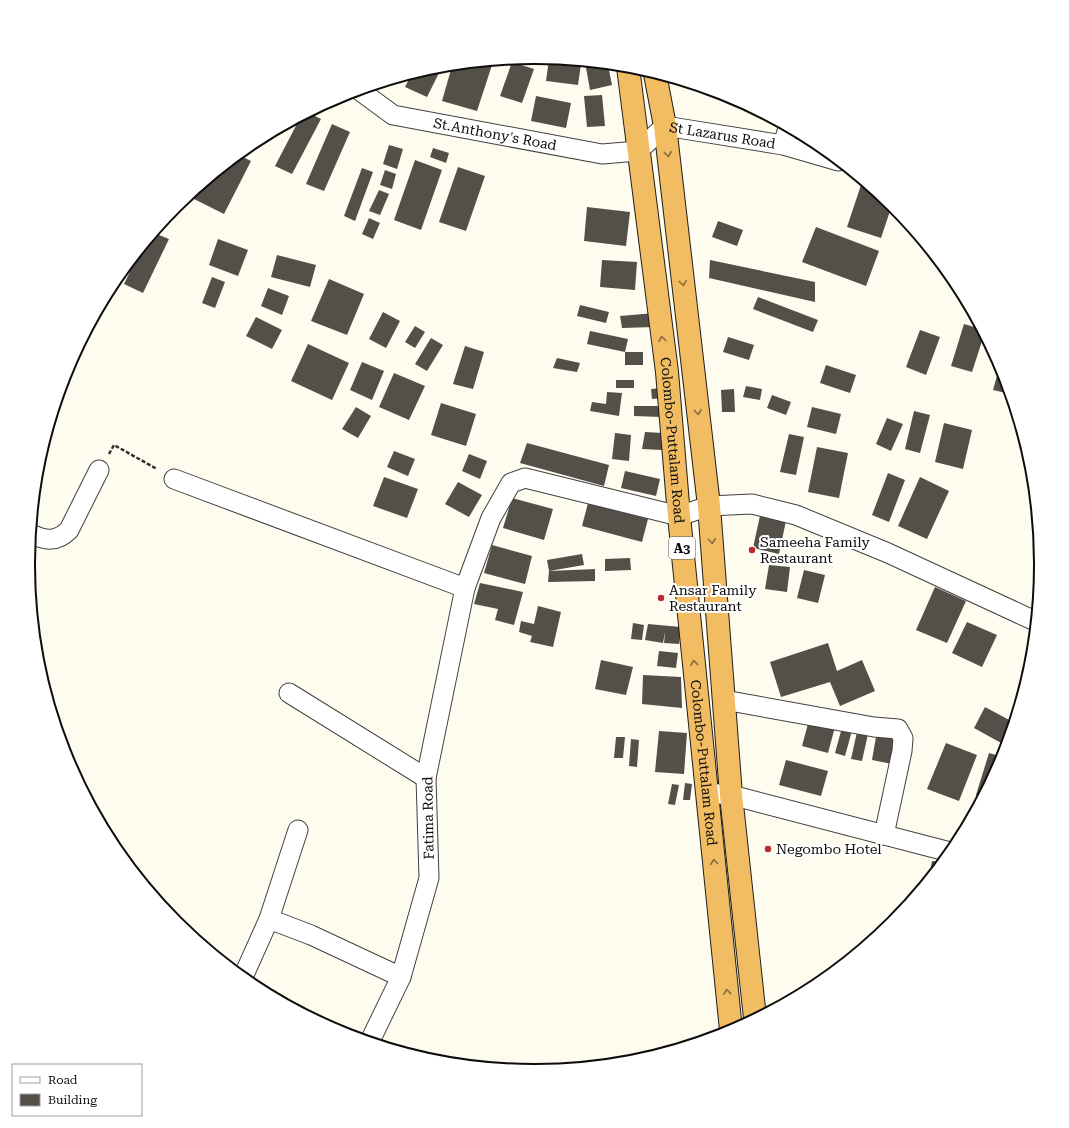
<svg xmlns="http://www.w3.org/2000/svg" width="1069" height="1128" font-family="'Roboto Serif',serif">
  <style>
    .building { fill: #554f4a }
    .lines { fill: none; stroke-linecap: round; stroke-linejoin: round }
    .minor-casing { stroke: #404040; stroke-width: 21 }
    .trunk-casing { stroke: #1e1e1e; stroke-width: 24 }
    .path { stroke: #2f2f2f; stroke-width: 2.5; stroke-dasharray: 4 2; stroke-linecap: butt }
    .minor { stroke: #fff; stroke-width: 19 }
    .trunk { stroke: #f1bc62; stroke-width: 22 }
    .oneway { stroke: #8a6d3c }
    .poi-dot { fill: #b82a2d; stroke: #fff; stroke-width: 1.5 }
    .labels { text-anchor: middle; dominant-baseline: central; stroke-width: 4; stroke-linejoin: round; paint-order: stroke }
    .shield { fill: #fff; stroke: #565656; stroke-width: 1 }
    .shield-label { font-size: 13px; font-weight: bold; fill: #0d0d0d }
    .street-label { font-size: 14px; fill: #0d0d0d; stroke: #fff }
    .poi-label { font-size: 14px; fill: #0d0d0d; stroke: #fff; text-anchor: start }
    .rim { fill: none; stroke: #0d0d0d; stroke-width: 2 }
  </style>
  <rect width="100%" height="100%" fill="#fefcee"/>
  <path class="building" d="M549,59L581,64L578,85L546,81Z
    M493,62L477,111L442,101L452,66Z
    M512,62L534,69L522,103L500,96Z
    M585,62L608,65L612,85L590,90Z
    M436,67H442L427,97L405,87L411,75Z
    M602,95L605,126L587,127L584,96Z
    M536,96L571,103L566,128L531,121Z
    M309,113L321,119L292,174L275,166L300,118Z
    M332,124L350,132L324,191L306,184Z
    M389,145L403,149L397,169L383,164Z
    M433,148L449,153L446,163L430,157Z
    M239,155L251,161L224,214L192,198L196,190Z
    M415,160L442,170L421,230L394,220Z
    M458,167L485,176L466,231L439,222Z
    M362,168L373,172L355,221L344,216Z
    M385,170L396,174L392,189L380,185Z
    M861,185L871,188L892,205L881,238L847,227Z
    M379,190L389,194L380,215L369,211Z
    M587,207L630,212L626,246L584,241Z
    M369,218L380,223L373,239L362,234Z
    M718,221L743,230L737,246L712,237Z
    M816,227L879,251L866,286L802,262Z
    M154,233L169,239L143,293L124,284L141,249Z
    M218,239L248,250L238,276L209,265Z
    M277,255L316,265L310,287L271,277Z
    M602,260L637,262L635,290L600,287Z
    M710,260L815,282V302L709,278Z
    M212,277L225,282L215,308L202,303Z
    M329,279L364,294L347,335L311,321Z
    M268,288L289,296L282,315L261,306Z
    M758,297L818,320L813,332L753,309Z
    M580,305L609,312L606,323L577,316Z
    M383,312L400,321L386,348L369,339Z
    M655,313V327L622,328L620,316Z
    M256,317L282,330L272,349L246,336Z
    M964,324L981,329L984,335L972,372L951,366Z
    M415,326L425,332L415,348L405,342Z
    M920,330L940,337L926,375L906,367Z
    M590,331L628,339L625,352L587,344Z
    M728,337L754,345L749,360L723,352Z
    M431,338L443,345L427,371L415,364Z
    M308,344L349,363L332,400L291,381Z
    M465,346L484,352L473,389L453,384Z
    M625,352H643V365H625Z
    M557,358L580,363L577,372L553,368Z
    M362,362L384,371L372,400L350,390Z
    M826,365L856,375L850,393L820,383Z
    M1000,365L1003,370L1010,394L993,390Z
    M394,373L425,386L409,420L379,407Z
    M616,380H634V388H616Z
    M746,386L762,389L760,400L743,397Z
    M662,388L663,398L652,399L651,389Z
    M734,389L735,412H722L721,390Z
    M607,392L622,393L619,416L590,411L592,402L606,404Z
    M772,395L791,402L786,415L767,408Z
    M441,403L476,414L466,446L431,435Z
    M634,406H661V417L634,416Z
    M356,407L371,416L358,438L342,429Z
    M812,407L841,414L836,434L807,427Z
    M914,411L930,415L920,453L905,449Z
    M887,418L903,424L891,451L876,444Z
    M944,423L972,430L963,469L935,462Z
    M645,432L663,433L662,450L642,449Z
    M615,433L631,435L629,461L612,459Z
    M789,434L804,437L796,475L780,472Z
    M527,443L609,465L604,486L520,463Z
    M817,447L848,453L839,498L808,492Z
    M394,451L415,459L408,476L387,467Z
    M469,454L487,461L480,479L462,471Z
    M625,471L660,479L656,496L621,488Z
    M888,473L905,480L889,522L872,515Z
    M384,477L418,489L407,518L373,506Z
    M920,477L949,491L927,539L898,526Z
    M458,482L482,495L469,517L445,504Z
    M512,498L553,509L544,540L503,528Z
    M588,503L648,519L642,542L582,526Z
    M761,511L787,516L779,554L753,548Z
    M492,545L532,556L525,584L484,573Z
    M582,554L584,565L549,571L595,569V581L548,582L549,571L547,560Z
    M630,558L631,570L605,571V559Z
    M769,565L790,567L787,592L765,589Z
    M804,570L825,575L818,603L797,598Z
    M480,583L523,592L514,625L495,620L498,609L474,604Z
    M935,587L966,601L947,643L916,630Z
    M538,606L561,612L553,647L530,642L532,636L519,632L521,621L534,624Z
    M967,622L997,635L982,667L952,653Z
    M633,623L644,625L642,640L631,639Z
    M648,624L681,627L679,644L664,643L665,632L663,643L645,640Z
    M828,643L837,671L862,660L875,691L840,706L830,682L781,697L770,662Z
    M659,651L678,653L676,668L657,666Z
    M601,660L633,667L626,695L595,689Z
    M643,675L681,677L682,708L642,704Z
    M1019,690L1023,691L1017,709H1015Z
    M985,707L1013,722L1003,744L974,728Z
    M809,720L835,727L828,753L802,746Z
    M843,724L853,727L845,756L835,753Z
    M659,731L687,733L684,774L655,772Z
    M877,731L897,735L892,764L872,760Z
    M857,732L868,734L862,761L851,759Z
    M616,737H625L623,758H614Z
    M631,739L639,740L637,767L629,766Z
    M946,743L977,755L959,801L927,789Z
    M989,753L1003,757L982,797L976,795Z
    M786,760L828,771L821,796L779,785Z
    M685,783L692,784L690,800H683Z
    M672,784L679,785L675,805L668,804Z
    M932,861L942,862L929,878Z"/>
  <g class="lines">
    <defs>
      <g id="minor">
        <path id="s1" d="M359,90L393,115L602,154L638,151L665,126L783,145L838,161"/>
        <path d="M783,145L788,128"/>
        <path d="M174,479L465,588"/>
        <path d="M31,534C46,541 57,542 69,530L99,470"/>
        <path d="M289,693L426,778"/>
        <path d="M724,700L874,727L898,729L903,738L902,751L884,835"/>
        <path d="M707,793L731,795L950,852"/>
        <path d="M269,919L311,935L401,977"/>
        <path d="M243,977L269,919L298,830"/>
        <path d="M370,1041L401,977L429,878L426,778L465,588L491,518L511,483L525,478L679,516L709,506L752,504L796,515L888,553L1035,621"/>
      </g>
      <g id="trunk">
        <path id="s2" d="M628,67L667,372L679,516L731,1030"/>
        <path d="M655,74L665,126L709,506L731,795L755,1018"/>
      </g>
    </defs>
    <use href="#minor" class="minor-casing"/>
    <use href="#trunk" class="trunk-casing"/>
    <path class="path" d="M109,454L114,445L157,469"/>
    <use href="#minor" class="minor"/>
    <use href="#trunk" class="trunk"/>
  </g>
  <defs><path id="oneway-chevron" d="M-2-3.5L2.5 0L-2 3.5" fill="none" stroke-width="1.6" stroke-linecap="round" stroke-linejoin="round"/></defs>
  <g class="oneway">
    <use href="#oneway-chevron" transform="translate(668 154) rotate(83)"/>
    <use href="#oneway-chevron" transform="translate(683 283) rotate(83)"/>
    <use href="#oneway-chevron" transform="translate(662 339) rotate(-97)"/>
    <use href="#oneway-chevron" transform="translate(698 412) rotate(83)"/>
    <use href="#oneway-chevron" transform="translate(712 541) rotate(86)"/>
    <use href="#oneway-chevron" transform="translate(694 663) rotate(-96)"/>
    <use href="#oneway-chevron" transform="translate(714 862) rotate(-96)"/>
    <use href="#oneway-chevron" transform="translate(727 992) rotate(-96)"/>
  </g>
  <g class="poi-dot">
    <circle cx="752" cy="550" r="4"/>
    <circle cx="661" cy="598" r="4"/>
    <circle cx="768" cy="849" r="4"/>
  </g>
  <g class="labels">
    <rect class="shield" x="669" y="537" width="26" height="22" rx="3"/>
    <g class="shield-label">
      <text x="682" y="548">A3</text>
    </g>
    <g class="street-label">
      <text stroke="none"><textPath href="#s1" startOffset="146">St.Anthony's Road</textPath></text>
      <text stroke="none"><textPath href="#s1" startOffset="386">St Lazarus Road</textPath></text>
      <text stroke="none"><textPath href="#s2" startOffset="376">Colombo-Puttalam Road</textPath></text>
      <text stroke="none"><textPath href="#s2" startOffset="700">Colombo-Puttalam Road</textPath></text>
      <text transform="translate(428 818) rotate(-91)">Fatima Road</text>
    </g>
    <g class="poi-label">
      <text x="760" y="542">Sameeha Family<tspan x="760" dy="16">Restaurant</tspan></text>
      <text x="669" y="590">Ansar Family<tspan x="669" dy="16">Restaurant</tspan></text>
      <text x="776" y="849">Negombo Hotel</text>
    </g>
  </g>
  <path d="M0 0H1069V1128H0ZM534 64H535A499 499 0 0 1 1034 563V565A499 499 0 0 1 535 1064H534A499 499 0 0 1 35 565V563A499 499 0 0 1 534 64Z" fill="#fff" fill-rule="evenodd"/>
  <path class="rim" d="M534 64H535A499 499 0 0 1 1034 563V565A499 499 0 0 1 535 1064H534A499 499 0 0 1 35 565V563A499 499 0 0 1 534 64Z"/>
  <rect x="12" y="1064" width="130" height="52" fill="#ffffff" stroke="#9e9e9e"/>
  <rect x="20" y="1077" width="20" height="6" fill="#ffffff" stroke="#9e9e9e"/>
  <text x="48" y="1084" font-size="12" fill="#0d0d0d">Road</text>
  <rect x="20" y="1094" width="20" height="12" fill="#554f4a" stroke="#9e9e9e"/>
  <text x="48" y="1104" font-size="12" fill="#0d0d0d">Building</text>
</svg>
